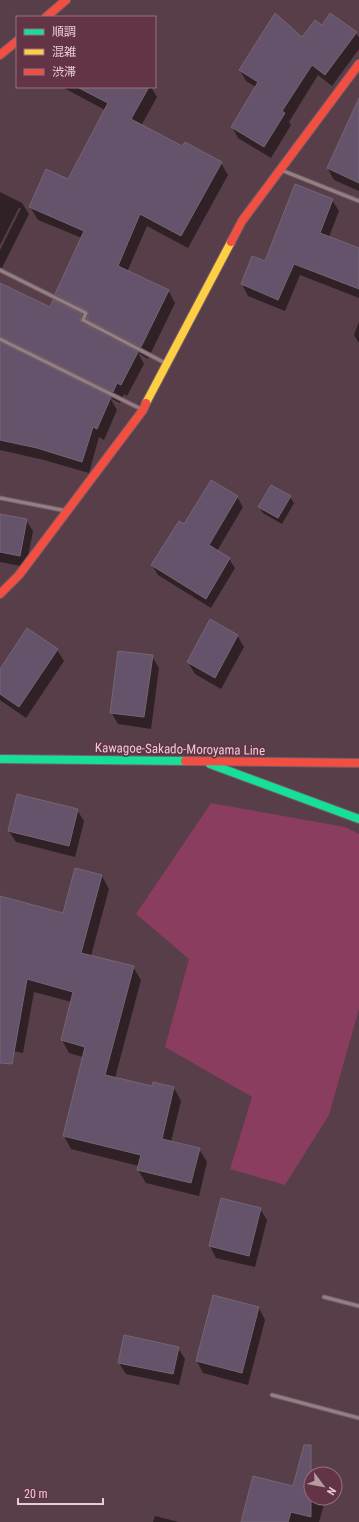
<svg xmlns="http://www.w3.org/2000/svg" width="359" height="1522" font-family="'Roboto Condensed','Noto Sans JP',sans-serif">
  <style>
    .green { fill: #8a3d5e }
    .shadow { fill: #0007; fill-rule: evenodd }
    .building { fill: #65526b; stroke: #746674 }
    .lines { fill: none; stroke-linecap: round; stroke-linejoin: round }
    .lane-casing { stroke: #735d65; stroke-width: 5 }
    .fast-casing { stroke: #735d65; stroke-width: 10 }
    .slow-casing { stroke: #735d65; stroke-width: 10 }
    .jam-casing { stroke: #735d65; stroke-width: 10 }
    .lane { stroke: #947f87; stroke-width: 3 }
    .fast { stroke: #16e098; stroke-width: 8 }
    .slow { stroke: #ffcf43; stroke-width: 8 }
    .jam { stroke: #f24e42; stroke-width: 8 }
    .labels { text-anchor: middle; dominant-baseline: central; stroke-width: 3.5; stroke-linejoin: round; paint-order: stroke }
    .street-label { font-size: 13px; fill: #e8cbd5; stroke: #623446 }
  </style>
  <rect width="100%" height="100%" fill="#583e48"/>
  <path class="green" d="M211,803L345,827L359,834V1009L329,1115L285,1185L230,1169L252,1097L165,1047L189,959L136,914Z"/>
  <path class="shadow" d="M322,26L356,33L359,38V49L332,86L318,75L289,122L291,125L271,158L238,138L232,127L256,87L246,81L240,70L302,38Z
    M62,87H151L157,97L141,126L183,147L221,163L228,175L188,248L147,226L127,272L168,290L175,303L148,359L138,353L144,364L127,396L124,394L120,403L110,398L117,410L104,440L99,437L89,473L44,460L0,450V282L2,285L50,308L63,306L56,294L82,238L38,220L30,207L68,180L105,110ZM82,316L88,319L95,331L88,327Z
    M359,101V191L334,180L328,169Z
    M0,192L22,203L29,214L0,272V250L21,208H19L0,245Z
    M332,200L339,211L329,237L359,249V298L300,275L285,311L248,296L242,284L253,257L265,262Z
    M359,322V343L354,335Z
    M237,497L243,507L217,551L229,559L235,568L211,608L158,575L152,565Z
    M290,497L294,503L282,524L263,513L259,507Z
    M0,515L26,520L33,531L26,567L0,562Z
    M237,635L244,647L221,689L195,674L188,662Z
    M57,650L64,661L26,718L0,700V671Z
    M152,656L159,668L151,729L118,724L111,712Z
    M77,810L84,821L75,857L16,842L9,831Z
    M76,869L102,876L109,889L91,956L133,967L141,980L115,1078L153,1088H174L181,1101L171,1142L199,1149L207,1162L199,1196L146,1183L138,1170L139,1166L71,1149L64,1136L83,1057L69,1053L62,1040L72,1002L34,992L23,1053L0,1048V897L64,915Z
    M260,1209L267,1220L255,1267L216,1258L210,1246Z
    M214,1297L259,1308L265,1320L248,1385L203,1373L197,1361Z
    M178,1348L185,1359L179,1385L126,1374L119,1363Z
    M311,1485V1498H323L325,1501L319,1522H243L293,1487Z
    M155,1516L179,1522H153Z"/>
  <path class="building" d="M275,13L302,37L315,20L322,25L330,13L357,32L325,75L312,65L282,111L285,113L264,147L231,127L258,82L239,70Z
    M77,87H149L131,119L182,146L185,142L222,162L181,236L140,214L118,266L169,290L141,347L87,319L89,313L88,311L55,294L84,231L29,207L46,169L68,179L108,103Z
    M359,98V183L327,168Z
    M295,184L333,199L320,233L359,248V289L294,264L278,300L241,284L252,256L265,261Z
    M0,283L50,307L53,300L82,314L80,320L82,323L138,352L121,385L117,383L113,392L0,336Z
    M0,342L111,397L97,429L93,427L82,462L37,448L0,440Z
    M211,480L238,496L209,545L230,558L206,599L151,565L179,521L184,524Z
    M271,485L291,496L278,518L258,507Z
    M0,514L27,519L20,556L0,552Z
    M210,619L238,635L215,678L187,662Z
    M27,628L58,649L19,707L0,694V669Z
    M118,651L153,655L144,717L110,713Z
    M17,794L78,809L69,846L8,831Z
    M75,868L102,875L81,953L134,966L105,1075L152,1086L153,1082L174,1087L162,1139L200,1148L191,1183L137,1170L141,1155L63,1136L85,1047L61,1040L73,992L27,979L12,1064L0,1063V896L63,913Z
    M221,1198L261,1208L249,1256L209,1246Z
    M213,1295L259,1307L242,1373L196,1361Z
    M124,1335L179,1347L173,1374L118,1363Z
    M304,1445H311V1517L291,1512L288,1522H241L253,1476L293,1486Z"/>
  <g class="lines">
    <defs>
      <path id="lane" d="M281,170L359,201
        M0,270L86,313L83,320L167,364
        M0,339L143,410
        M0,498L67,511
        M324,1297L359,1306
        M272,1395L359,1418"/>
      <path id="fast" d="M0,759L185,761
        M210,764L359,819"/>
      <path id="slow" d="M146,403L231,242"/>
      <path id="jam" d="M46,17L66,0
        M0,55L17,41
        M231,242L242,221L359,64
        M0,594L19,575L143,410L146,403
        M185,761L359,763"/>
    </defs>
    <use href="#lane" class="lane-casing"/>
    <use href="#fast" class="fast-casing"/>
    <use href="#slow" class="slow-casing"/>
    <use href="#jam" class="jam-casing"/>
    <use href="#lane" class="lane"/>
    <use href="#fast" class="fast"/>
    <use href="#slow" class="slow"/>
    <use href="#jam" class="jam"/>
  </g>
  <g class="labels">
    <g class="street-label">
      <text transform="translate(180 749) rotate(1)">Kawagoe-Sakado-Moroyama Line</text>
    </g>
  </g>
  <rect x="16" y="16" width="140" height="72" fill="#623446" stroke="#98707f"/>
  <rect x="24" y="29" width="20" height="6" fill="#16e098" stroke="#98707f"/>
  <text x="52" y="36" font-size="12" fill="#e8cbd5">順調</text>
  <rect x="24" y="49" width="20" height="6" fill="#ffcf43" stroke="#98707f"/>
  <text x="52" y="56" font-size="12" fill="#e8cbd5">混雑</text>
  <rect x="24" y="69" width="20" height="6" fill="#f24e42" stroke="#98707f"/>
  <text x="52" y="76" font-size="12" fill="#e8cbd5">渋滞</text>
  <g transform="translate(323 1486) rotate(122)"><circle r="19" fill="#623446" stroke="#98707f"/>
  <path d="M0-3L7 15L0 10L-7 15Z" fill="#b69aa4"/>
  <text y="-6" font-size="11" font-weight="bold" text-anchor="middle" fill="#e8cbd5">N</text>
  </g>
  <path d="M18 1498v6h85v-6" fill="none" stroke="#e8cbd5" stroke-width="2"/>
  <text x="24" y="1498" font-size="12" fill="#e8cbd5" stroke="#623446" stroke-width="3" paint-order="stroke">20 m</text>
</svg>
